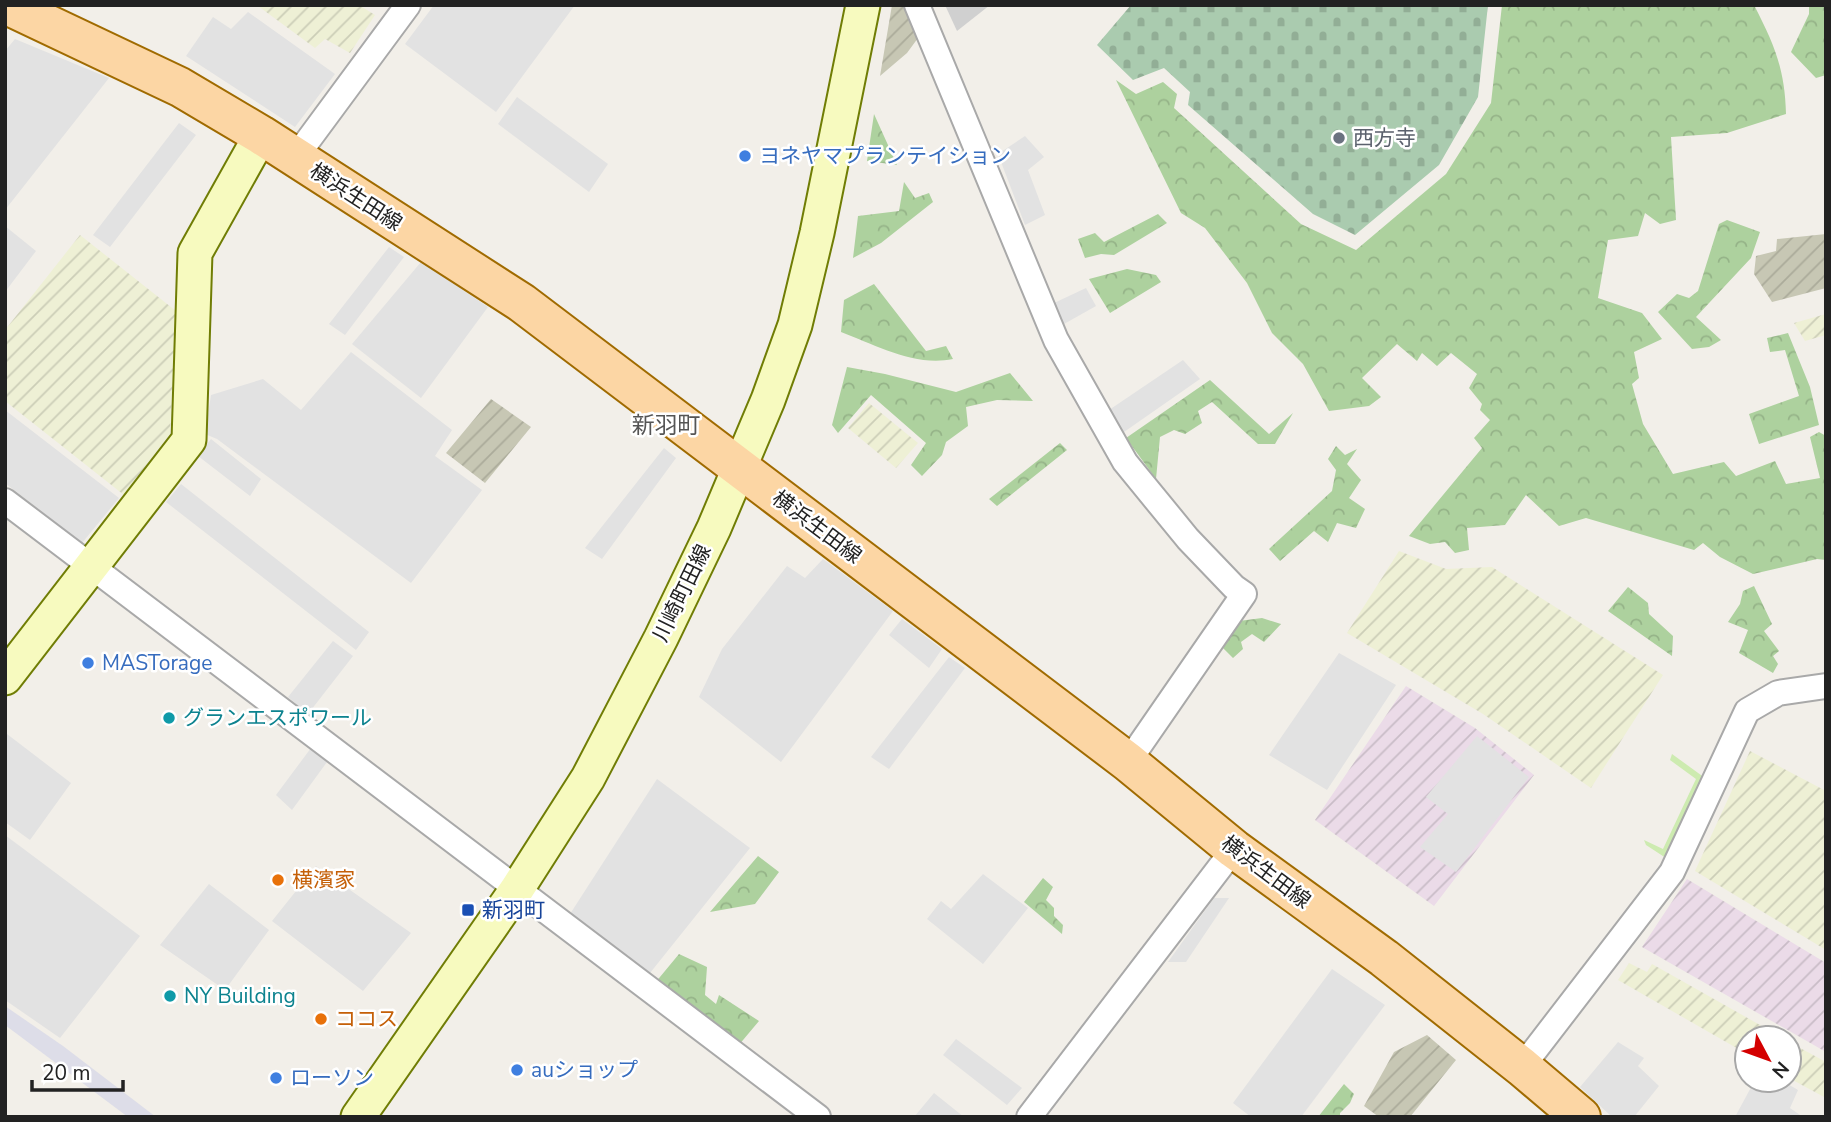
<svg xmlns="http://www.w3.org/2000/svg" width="1831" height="1122" font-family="'Nunito Sans','Noto Sans JP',sans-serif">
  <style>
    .industrial { fill: url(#industrial-furrows) }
    .religious { fill: #d0d0d0 }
    .construction { fill: url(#construction-furrows) }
    .farmland { fill: url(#farmland-furrows) }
    .grass { fill: #cdebb0 }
    .forest { fill: url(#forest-crowns) }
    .cemetery { fill: url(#cemetery-stones) }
    .parking { fill: #e2e2e2 }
    .plaza { fill: #dddde8 }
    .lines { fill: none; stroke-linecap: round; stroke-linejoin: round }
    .street-casing { stroke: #a9a9a9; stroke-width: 28 }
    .secondary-casing { stroke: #707d05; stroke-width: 37 }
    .primary-casing { stroke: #a06b00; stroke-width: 42 }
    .street { stroke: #fff; stroke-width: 24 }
    .secondary { stroke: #f7fabf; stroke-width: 33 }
    .primary { stroke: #fcd6a4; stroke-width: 38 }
    .worship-dot { fill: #6b7280; stroke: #fff; stroke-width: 2.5 }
    .shop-dot { fill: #3f7fe0; stroke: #fff; stroke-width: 2.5 }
    .culture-dot { fill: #0f9aa8; stroke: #fff; stroke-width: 2.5 }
    .food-dot { fill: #e8710a; stroke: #fff; stroke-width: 2.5 }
    .transit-dot { fill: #1a4fb4; stroke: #fff; stroke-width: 2.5 }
    .labels { text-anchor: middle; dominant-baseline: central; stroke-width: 5; stroke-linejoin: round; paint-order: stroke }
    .worship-label { font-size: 21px; fill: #5b616d; stroke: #fff; text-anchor: start }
    .shop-label { font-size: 21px; fill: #366cbe; stroke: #fff; text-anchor: start }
    .street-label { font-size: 21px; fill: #222; stroke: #fff }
    .culture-label { font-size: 21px; fill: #0d838f; stroke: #fff; text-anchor: start }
    .food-label { font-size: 21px; fill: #c56008; stroke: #fff; text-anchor: start }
    .transit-label { font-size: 21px; fill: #164399; stroke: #fff; text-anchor: start }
    .neighbourhood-label { font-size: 23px; fill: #555; stroke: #fff }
  </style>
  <defs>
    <pattern id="industrial-furrows" width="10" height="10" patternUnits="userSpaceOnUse" patternTransform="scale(1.75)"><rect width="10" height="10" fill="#ebdbe8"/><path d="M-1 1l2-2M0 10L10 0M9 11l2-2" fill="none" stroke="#c9bcc7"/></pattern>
    <pattern id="construction-furrows" width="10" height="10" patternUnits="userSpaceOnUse" patternTransform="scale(1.75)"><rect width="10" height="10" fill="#c7c7b4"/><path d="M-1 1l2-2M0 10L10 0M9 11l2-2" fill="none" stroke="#abab9a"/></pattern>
    <pattern id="farmland-furrows" width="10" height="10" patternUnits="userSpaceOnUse" patternTransform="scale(1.75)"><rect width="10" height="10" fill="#eef0d5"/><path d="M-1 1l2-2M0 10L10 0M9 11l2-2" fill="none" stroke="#ccceb7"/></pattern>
    <pattern id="forest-crowns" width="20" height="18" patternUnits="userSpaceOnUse" patternTransform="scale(1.75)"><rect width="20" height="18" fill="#add19e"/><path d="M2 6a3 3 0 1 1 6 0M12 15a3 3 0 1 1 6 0" fill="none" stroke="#95b388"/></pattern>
    <pattern id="cemetery-stones" width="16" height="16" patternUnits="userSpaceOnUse" patternTransform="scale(1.75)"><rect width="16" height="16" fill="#aacbaf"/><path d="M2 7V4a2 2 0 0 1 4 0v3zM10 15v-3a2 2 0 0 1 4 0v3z" fill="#92ae96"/></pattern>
  </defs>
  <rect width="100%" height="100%" fill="#f2efe9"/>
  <path class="industrial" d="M1406,686L1475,728L1534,775L1434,906L1315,820Z
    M1687,879L1826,963V1052L1642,947Z"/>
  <path class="religious" d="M945,5H990L957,31Z"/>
  <path class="construction" d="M892,5H903L918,38L907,53L880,76Z
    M1826,234V288L1772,302L1754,274L1756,256L1776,251L1777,239Z
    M491,399L531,427L485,483L446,453Z
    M1427,1035L1456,1060L1410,1117H1379L1364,1106L1394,1052Z"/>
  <path class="farmland" d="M359,5L375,15L350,53L325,39L315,48L258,6Z
    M80,235L176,311L170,434L124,495L5,401V330Z
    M1826,314V335L1805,341L1794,323Z
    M869,403L918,443L896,468L848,428Z
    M1399,551L1446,569L1492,567L1663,675L1591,788L1483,714L1347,633Z
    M1750,751L1826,791V950L1695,871Z
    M1629,963L1647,972L1652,964L1783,1038H1747V1054L1618,980Z
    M1789,1042L1826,1062L1824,1097L1789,1078Z"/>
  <path class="grass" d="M1672,754L1705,778L1669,860L1646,845L1644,840L1663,849L1696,779L1670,760Z"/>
  <path class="forest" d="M1502,5H1754C1774,44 1785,69 1786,114L1727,133L1671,137L1676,220L1660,224L1645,213L1638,236L1608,240L1598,298L1642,313L1662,339L1634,352L1639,378L1632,384L1643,424L1673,474L1724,462L1736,476L1775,461L1786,484L1820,478L1810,437L1819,432L1826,436V560L1817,559L1753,574L1720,557L1703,543L1694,550L1586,518L1559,526L1526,495L1505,525L1467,528L1469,550L1455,553L1445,542L1430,544L1409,536L1482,448L1474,438L1490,420L1480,410L1482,404L1469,388L1477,374L1451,353L1437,366L1422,353L1417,361L1397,344L1362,378L1381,397L1369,406L1329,411L1303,364L1272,333L1247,283L1205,228L1181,213L1116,80L1136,94L1163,82L1177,94L1174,108L1301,224L1356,250L1446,174L1491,103Z
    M1809,5H1825L1826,75L1816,78L1791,52L1809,14Z
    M874,114L897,165L867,161Z
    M904,182L915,198L929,193L933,202L881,243L853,258L858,216L899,211Z
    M1158,214L1167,223L1114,255L1101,254L1085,258L1078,239L1095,233L1104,242Z
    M1727,220L1760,232L1751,258L1696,317L1721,340L1709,347L1692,349L1658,312L1677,294L1689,298L1698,291L1719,224Z
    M1127,269L1156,275L1161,282L1110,313L1089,279Z
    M874,284L926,351L946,346L953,359C914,367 876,345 841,332L844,300Z
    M1788,333L1810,387L1819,425L1759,444L1749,414L1799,396L1785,350L1770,352L1767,338Z
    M847,367L885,374L956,392L1010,373L1033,401L997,400L966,407L968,426L946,442L942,455L922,476L911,465L926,443L871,395L838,433L832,425Z
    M1210,380L1269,434L1293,413L1275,444H1258L1212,402L1198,411L1202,423L1185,434L1174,430L1160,437L1156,479L1126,438Z
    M1060,443L1067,450L997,506L989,499Z
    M1336,446L1345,455L1357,449L1347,464L1361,480L1349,498L1365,509L1356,528L1337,523L1328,542L1314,531L1280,561L1269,549L1332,491L1336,470L1328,459Z
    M1754,586L1772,624L1764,631L1779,651L1773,656L1778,664L1773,673L1739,653L1748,630L1728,622L1740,604L1743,591Z
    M1628,587L1648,603L1649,614L1673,636L1672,656L1608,611Z
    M1262,618L1281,624L1264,642L1252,634L1241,642L1243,649L1233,658L1223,648L1231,631L1239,621Z
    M758,856L779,872L755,904L710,912Z
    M1043,878L1053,887L1046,900L1054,908V916L1063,925L1062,934L1024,902Z
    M679,954L707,967L705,995L716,1004L719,995L759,1021L738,1046L655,983Z
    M1344,1084L1354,1094L1350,1103L1340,1113V1117H1318Z"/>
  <path class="cemetery" d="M1131,5H1488L1478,97L1439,165L1355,235L1313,214L1188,105L1190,92L1164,68L1133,80L1097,45Z"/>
  <path class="parking" d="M434,5H575L496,112L405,44Z
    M248,12L335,74L295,127L186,56L213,17L231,29Z
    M15,39L109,78L5,210V51Z
    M517,97L608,164L589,192L498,124Z
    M179,123L196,135L110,247L93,235Z
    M1025,136L1044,157L1028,170L1045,215L1025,225L998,154Z
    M5,226L36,251L5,292Z
    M389,247L404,257L345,335L329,324Z
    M421,262L488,307L421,398L352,344Z
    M1086,288L1096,306L1064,324L1052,304Z
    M351,352L452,430L435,456L482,490L411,583L217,439L205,434L211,395L263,379L301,410Z
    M1183,360L1200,379L1124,432L1109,410Z
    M5,410L119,498L82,543L5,483Z
    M211,439L261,479L250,496L198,456Z
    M664,448L676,458L602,559L585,548Z
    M181,484L369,632L356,650L166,502Z
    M823,559L893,611L781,762L699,697L722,649L787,566L805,578Z
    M902,619L942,649L929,668L889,635Z
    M333,641L353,656L308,714L288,697Z
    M1339,653L1396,685L1327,790L1269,755Z
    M949,657L965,668L889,769L871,757Z
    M7,734L71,783L30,840L5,822Z
    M1477,736L1529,777L1456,872L1420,847L1448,814L1426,797Z
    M311,748L327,762L292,810L276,795Z
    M657,779L750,848L650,973L570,914Z
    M5,835L140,936L60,1038L5,1000Z
    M316,866L411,933L363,991L272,921Z
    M983,874L1028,908L983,964L927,919L941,901L951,909Z
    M209,884L269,930L225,990L160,945Z
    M1214,898H1229L1186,962H1168Z
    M1332,969L1385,1005L1301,1117H1251L1233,1103Z
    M956,1039L1022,1088L1007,1105L943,1055Z
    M1618,1042L1644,1058L1638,1066L1659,1086L1634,1117H1612L1580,1087Z
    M1755,1080H1781L1798,1090L1790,1108L1803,1117H1735Z
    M934,1093L964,1117H914Z"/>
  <path class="plaza" d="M5,1006L63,1046L156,1117H128L5,1025Z"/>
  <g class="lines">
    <defs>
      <path id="street" d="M917,5L1056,340L1125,462L1188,539L1234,587L1244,594L1128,762
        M295,158L408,5
        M5,501L818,1117
        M1522,1067L1672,872L1747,711L1778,693L1826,686
        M1029,1117L1234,849"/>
      <path id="secondary" d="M5,678L189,440L195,253L261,135
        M358,1117L517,889L588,778L661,638L714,528L768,400L795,325L817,233L863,5"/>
      <path id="primary" d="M7,5L180,87L261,135L522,303L1128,762L1234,849L1384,958L1522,1067L1581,1117"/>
    </defs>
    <use href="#street" class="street-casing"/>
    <use href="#secondary" class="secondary-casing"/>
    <use href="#primary" class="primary-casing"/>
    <use href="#street" class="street"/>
    <use href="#secondary" class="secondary"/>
    <use href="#primary" class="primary"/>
  </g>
  <circle class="worship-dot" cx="1339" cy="138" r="7"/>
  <g class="shop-dot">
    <circle cx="745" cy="156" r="7"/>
    <circle cx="88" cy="663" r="7"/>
    <circle cx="517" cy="1070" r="7"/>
    <circle cx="276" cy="1078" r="7"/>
  </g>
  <g class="culture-dot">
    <circle cx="169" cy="718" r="7"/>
    <circle cx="170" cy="996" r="7"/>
  </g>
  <g class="food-dot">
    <circle cx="278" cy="880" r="7"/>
    <circle cx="321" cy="1019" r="7"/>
  </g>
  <rect class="transit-dot" x="461" y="903" width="14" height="14" rx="3.5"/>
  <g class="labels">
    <g class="worship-label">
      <text x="1353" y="138">西方寺</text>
    </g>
    <g class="shop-label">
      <text x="759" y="156">ヨネヤマプランテイション</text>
      <text x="102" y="663">MASTorage</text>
      <text x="531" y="1070">auショップ</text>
      <text x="290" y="1078">ローソン</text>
    </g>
    <g class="street-label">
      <text transform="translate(356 197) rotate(33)">横浜生田線</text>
      <text transform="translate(817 527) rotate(37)">横浜生田線</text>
      <text transform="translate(682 593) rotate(-64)">川崎町田線</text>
      <text transform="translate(1266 872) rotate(37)">横浜生田線</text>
    </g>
    <g class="culture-label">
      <text x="183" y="718">グランエスポワール</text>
      <text x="184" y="996">NY Building</text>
    </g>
    <g class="food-label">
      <text x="292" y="880">横濱家</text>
      <text x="335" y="1019">ココス</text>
    </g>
    <g class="transit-label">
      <text x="482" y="910">新羽町</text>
    </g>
    <g class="neighbourhood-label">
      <text x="666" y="425">新羽町</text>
    </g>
  </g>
  <rect width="1831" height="1122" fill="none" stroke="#222222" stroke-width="14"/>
  <g transform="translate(1768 1059) rotate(131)"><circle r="33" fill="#ffffff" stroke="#a7a7a7" stroke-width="2"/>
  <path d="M0-5L12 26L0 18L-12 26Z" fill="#d40000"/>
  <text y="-10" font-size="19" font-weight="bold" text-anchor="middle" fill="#222222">N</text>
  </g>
  <path d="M32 1080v10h91v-10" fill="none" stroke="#222222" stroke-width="3.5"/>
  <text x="42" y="1080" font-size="21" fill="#222222" stroke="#ffffff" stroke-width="5" paint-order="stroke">20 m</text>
</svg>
